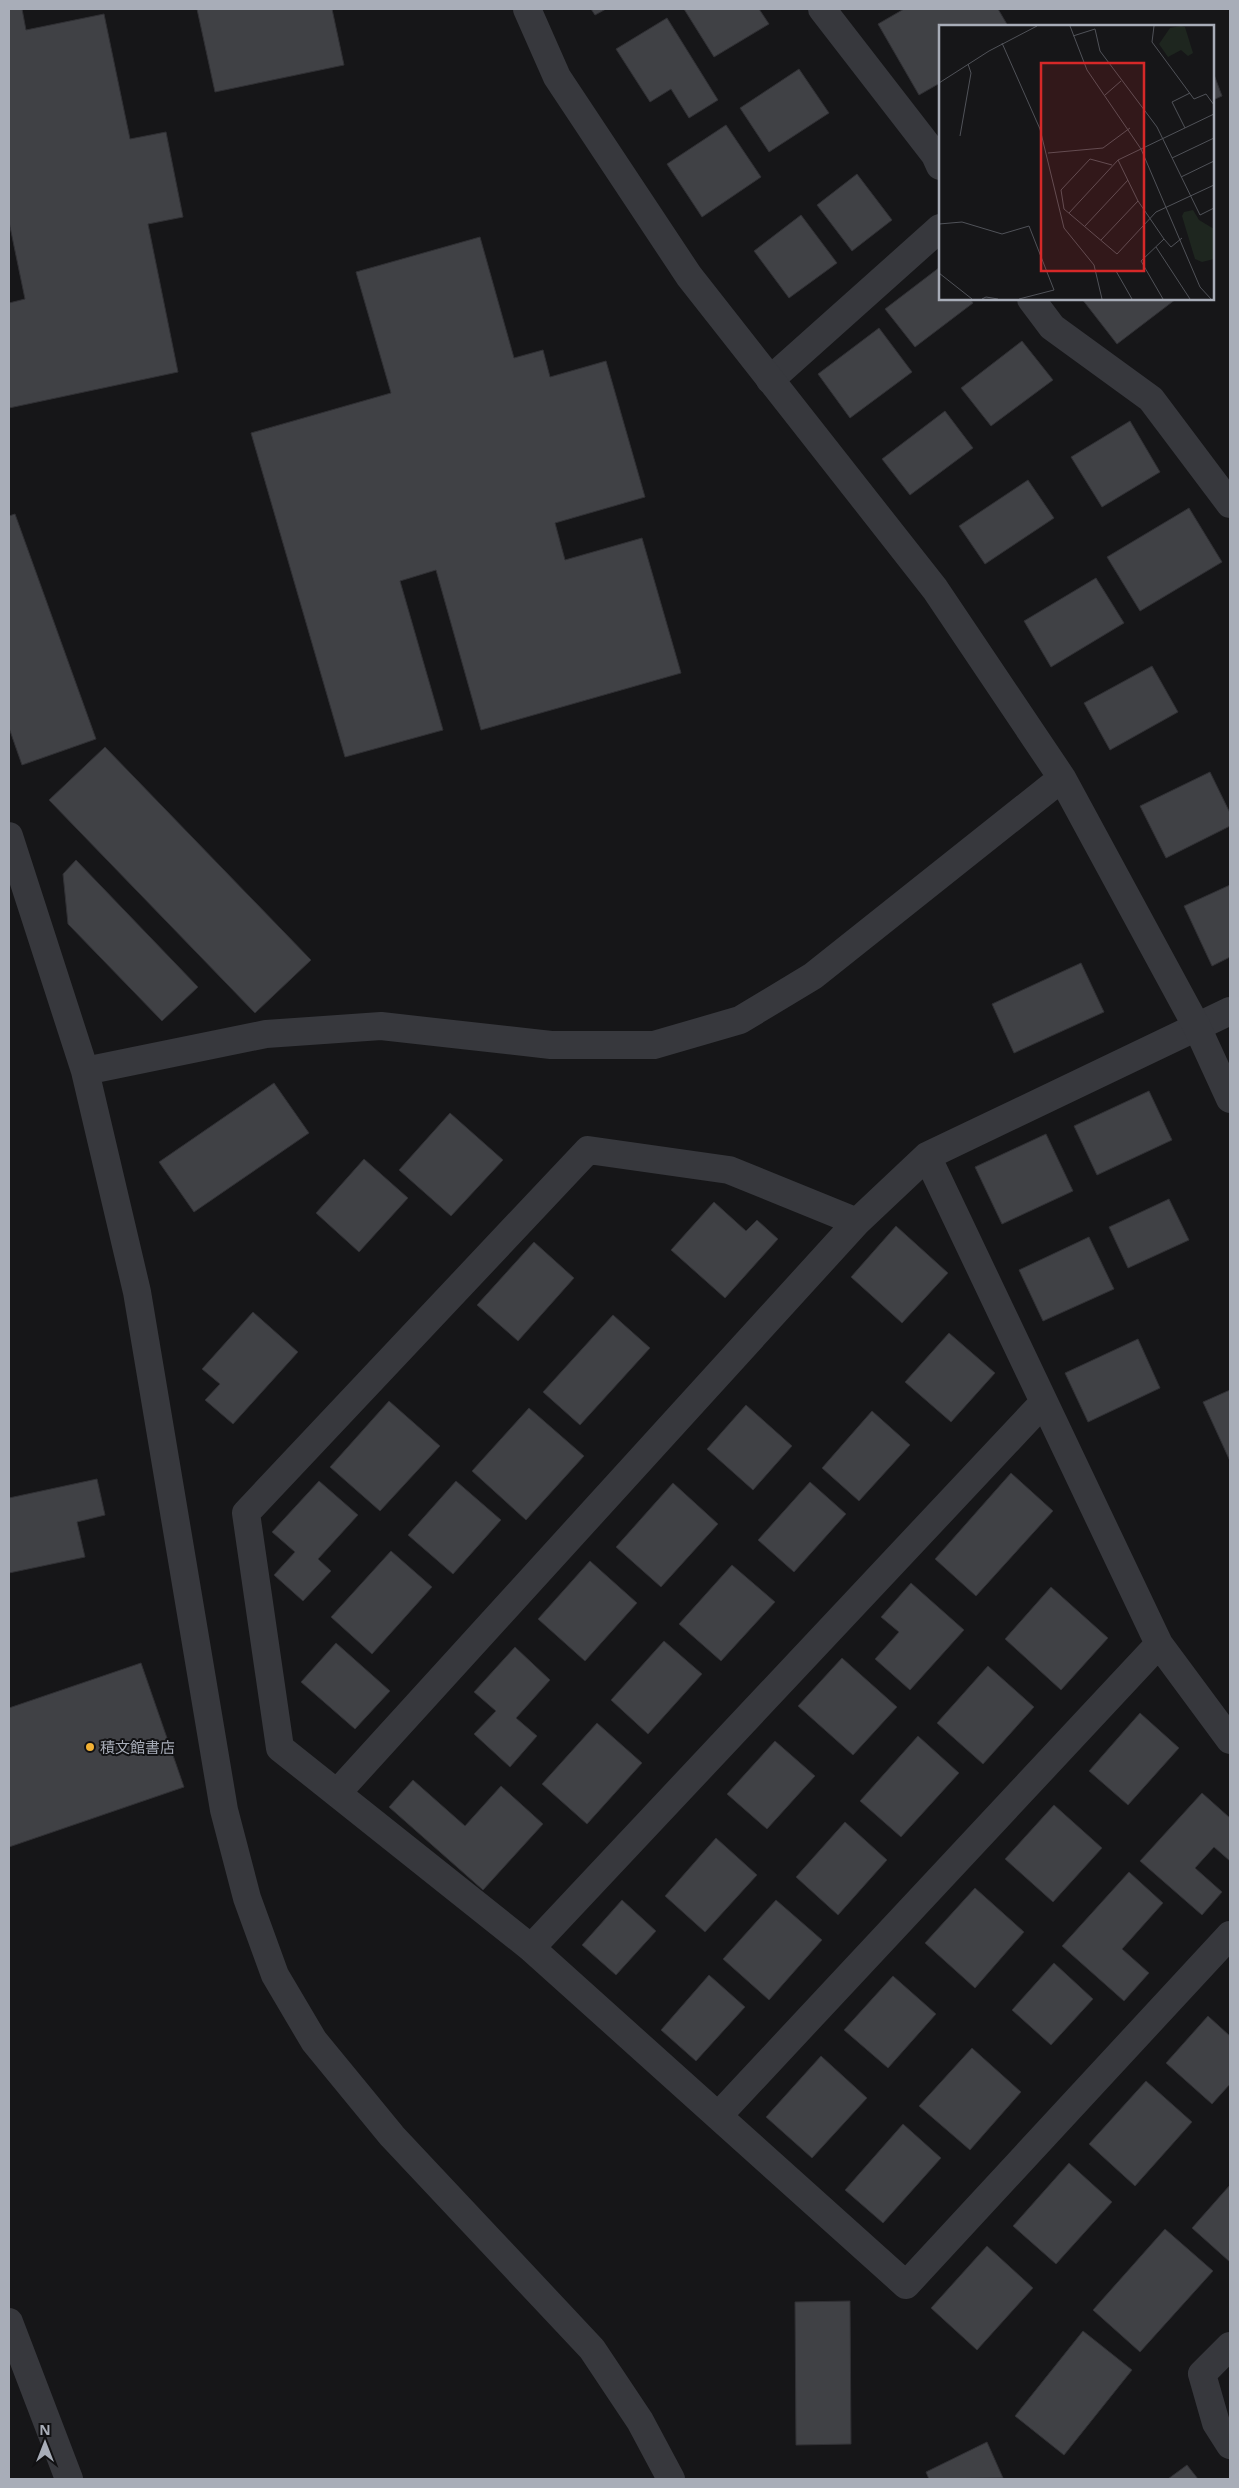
<svg xmlns="http://www.w3.org/2000/svg" width="1239" height="2488" font-family="'Open Sans','Noto Sans JP',sans-serif">
  <style>
    .building { fill: #404145; stroke: #303034 }
    .lines { fill: none; stroke-linecap: round; stroke-linejoin: round }
    .minor { stroke: #37383d; stroke-width: 28 }
    .tertiary { stroke: #37383d; stroke-width: 28 }
    .poi-dot { fill: #f2b134; stroke: #111113; stroke-width: 2 }
    .labels { text-anchor: middle; dominant-baseline: central; stroke-width: 4; stroke-linejoin: round; paint-order: stroke }
    .poi-label { font-size: 15px; fill: #a8adb8; stroke: #111113; text-anchor: start }
    .inset-road { fill: none; stroke: #505258; stroke-width: 1 }
    .view { fill: #d62828; fill-opacity: 0.15; stroke: #d62828; stroke-width: 2.5 }
    .inset-edge { fill: none; stroke: #a8adb8; stroke-width: 2.5 }
  </style>
  <rect width="100%" height="100%" fill="#161618"/>
  <path class="building" d="M9,9H22L26,30L104,14L130,139L166,132L183,217L148,224L178,372L9,408V303L25,299L9,222Z
    M197,9H332L344,65L215,92Z
    M591,9H606L595,15Z
    M684,9H759L769,24L714,57Z
    M904,9H998L1008,26H940V83L919,95L878,24Z
    M667,18L718,100L689,118L671,89L650,102L616,49Z
    M799,69L829,113L769,152L740,108Z
    M1213,72L1222,96L1213,100Z
    M726,125L761,177L702,217L667,164Z
    M857,174L892,220L852,251L817,205Z
    M801,215L837,263L789,298L754,251Z
    M480,237L514,358L543,350L550,377L606,361L645,497L555,523L565,560L642,538L681,673L481,730L436,570L400,581L443,730L345,757L251,433L391,393L356,272Z
    M940,267V299H970L973,303L915,347L885,309Z
    M1082,299H1176L1117,344Z
    M879,328L912,372L850,418L818,374Z
    M1022,341L1053,380L991,426L961,388Z
    M945,411L973,448L910,495L882,459Z
    M1130,421L1160,472L1102,507L1071,457Z
    M1028,480L1054,518L985,564L959,526Z
    M1189,508L1222,562L1140,611L1107,557Z
    M15,514L96,739L22,765L9,728V516Z
    M1096,578L1124,623L1051,667L1024,621Z
    M1152,666L1178,712L1110,750L1084,703Z
    M105,747L311,960L255,1013L49,800Z
    M1210,772L1230,813V826L1166,858L1140,806Z
    M76,860L198,987L162,1021L68,924L63,874Z
    M1230,885V957L1212,966L1184,906Z
    M1081,963L1104,1012L1014,1053L992,1004Z
    M274,1083L309,1133L194,1212L159,1162Z
    M1149,1091L1172,1140L1097,1175L1074,1126Z
    M450,1113L503,1160L451,1216L399,1170Z
    M1046,1134L1073,1191L1002,1224L975,1167Z
    M364,1159L408,1198L359,1252L316,1213Z
    M1169,1199L1189,1240L1128,1268L1109,1227Z
    M714,1202L746,1231L757,1220L778,1239L725,1298L671,1250Z
    M896,1226L948,1273L902,1323L851,1277Z
    M1089,1237L1114,1289L1043,1321L1019,1270Z
    M534,1242L574,1278L518,1341L477,1305Z
    M253,1312L298,1352L233,1424L205,1400L220,1384L202,1369Z
    M613,1315L650,1348L580,1425L543,1392Z
    M949,1333L995,1373L951,1422L905,1382Z
    M1138,1339L1160,1388L1088,1422L1065,1373Z
    M1230,1390V1461L1203,1402Z
    M389,1401L440,1446L380,1511L330,1467Z
    M746,1405L792,1446L753,1490L707,1449Z
    M529,1408L584,1456L526,1520L472,1471Z
    M872,1411L910,1445L859,1501L822,1468Z
    M1011,1473L1053,1511L976,1596L935,1559Z
    M97,1479L105,1515L77,1522L85,1557L9,1573V1498Z
    M319,1481L358,1515L318,1559L331,1571L303,1601L274,1575L295,1552L272,1532Z
    M456,1481L501,1520L453,1574L408,1535Z
    M810,1482L846,1514L794,1572L758,1540Z
    M673,1483L718,1524L661,1587L616,1547Z
    M391,1551L432,1587L372,1654L331,1617Z
    M590,1561L637,1603L585,1661L538,1619Z
    M732,1565L775,1602L721,1661L679,1624Z
    M911,1583L964,1630L910,1690L875,1659L899,1632L881,1617Z
    M1051,1587L1108,1638L1061,1690L1005,1639Z
    M664,1641L702,1674L648,1734L611,1700Z
    M336,1643L390,1691L355,1729L301,1682Z
    M515,1647L550,1680L516,1718L537,1736L510,1767L474,1734L496,1711L474,1692Z
    M842,1658L897,1707L853,1755L798,1706Z
    M141,1663L184,1787L9,1847V1708Z
    M988,1666L1034,1707L983,1764L937,1723Z
    M1140,1713L1179,1748L1128,1805L1089,1771Z
    M597,1723L642,1763L587,1824L542,1784Z
    M918,1736L959,1773L901,1837L860,1801Z
    M775,1741L815,1776L767,1829L727,1794Z
    M413,1780L465,1826L501,1786L543,1824L483,1890L389,1807Z
    M1202,1793L1230,1818V1861L1214,1847L1195,1868L1222,1892L1202,1915L1140,1861Z
    M1054,1805L1102,1848L1053,1902L1005,1859Z
    M845,1822L887,1860L838,1915L796,1877Z
    M716,1838L757,1875L705,1932L665,1896Z
    M1129,1872L1163,1903L1122,1949L1149,1973L1124,2001L1062,1946Z
    M975,1888L1024,1932L975,1988L925,1943Z
    M622,1900L656,1931L616,1975L582,1945Z
    M776,1900L822,1940L769,2000L723,1959Z
    M1054,1963L1093,1999L1051,2045L1012,2010Z
    M709,1975L745,2007L696,2061L661,2030Z
    M893,1976L936,2014L888,2068L844,2030Z
    M1208,2016L1230,2036V2084L1212,2104L1166,2063Z
    M972,2048L1021,2092L970,2150L919,2106Z
    M821,2056L867,2098L812,2158L766,2117Z
    M1146,2081L1192,2122L1135,2186L1089,2144Z
    M903,2124L941,2158L883,2223L845,2190Z
    M1069,2163L1112,2202L1056,2264L1013,2226Z
    M1230,2185V2262L1192,2228Z
    M1165,2229L1213,2271L1140,2352L1093,2310Z
    M987,2246L1033,2288L977,2350L931,2308Z
    M850,2301L851,2444L796,2445L795,2302Z
    M1083,2331L1132,2370L1064,2455L1015,2416Z
    M987,2442L1003,2478L929,2479L926,2472Z
    M1187,2465L1198,2479H1168Z"/>
  <g class="lines">
    <path class="minor" d="M822,9L935,155L940,166
      M1031,299L1052,327L1151,399L1230,504
      M770,380L940,228
      M927,1156L1159,1644L1230,1740
      M857,1222L729,1170L588,1150L246,1513L280,1748L531,1948L906,2285L1230,1935
      M337,1793L857,1222L927,1156L1230,1011
      M531,1948L1043,1403
      M718,2116L1159,1644
      M9,2322L69,2479
      M1230,2346L1202,2374L1216,2423L1230,2445"/>
    <path class="tertiary" d="M527,9L557,77L689,276L935,589L1062,778L1197,1027L1230,1099
      M9,836L85,1071L137,1292L224,1810L247,1898L275,1975L314,2041L392,2136L592,2349L640,2421L671,2479
      M85,1071L266,1034L381,1026L551,1045H654L740,1020L813,976L1062,778"/>
  </g>
  <circle class="poi-dot" cx="90" cy="1747" r="5"/>
  <g class="labels">
    <g class="poi-label">
      <text x="100" y="1747">積文館書店</text>
    </g>
  </g>
  <g transform="translate(939 25)">
    <rect width="275" height="275" fill="#161618"/>
    <path d="M242,1L246,2L254,28L249,31L242,25L229,32L220,19L231,3ZM254,185L260,195L275,204V234L263,237L256,234L243,191L245,187Z" fill="#1e261f"/>
    <path class="inset-road" d="M131,1L148,45L202,124L261,262L272,274M215,1L213,17L255,74L267,69L275,80M134,11L156,4L161,26L218,102L261,190L275,183M63,18L101,104L125,203L155,240L163,274M0,58L50,26L98,1M166,70L182,56M246,103L233,77L251,68M21,111L32,48L29,39M109,128L164,123L191,103M233,133L275,113M179,135L199,176L225,214M173,140L151,134L122,165L125,184L178,229L217,187L275,160M242,152L275,136M130,188L179,135L275,89M0,199L23,197L63,209L90,201L115,265L80,274M146,201L189,155M162,215L199,176M217,222L251,274M177,246L193,274M0,248L33,274M43,274L47,272L59,274M224,274L202,236L225,214L232,222L243,213"/>
    <path class="view" d="M102,38H205V246H102Z"/>
    <rect width="275" height="275" class="inset-edge"/>
  </g>
  <rect width="1239" height="2488" fill="none" stroke="#a8adb8" stroke-width="20"/>
  <g transform="translate(45 2443)" stroke="#111113" stroke-width="4" paint-order="stroke">
  <path d="M0-4L9 19L0 12L-9 19Z" fill="#a8adb8"/>
  <text y="-8" font-size="14" font-weight="bold" text-anchor="middle" fill="#a8adb8">N</text>
  </g>
</svg>
